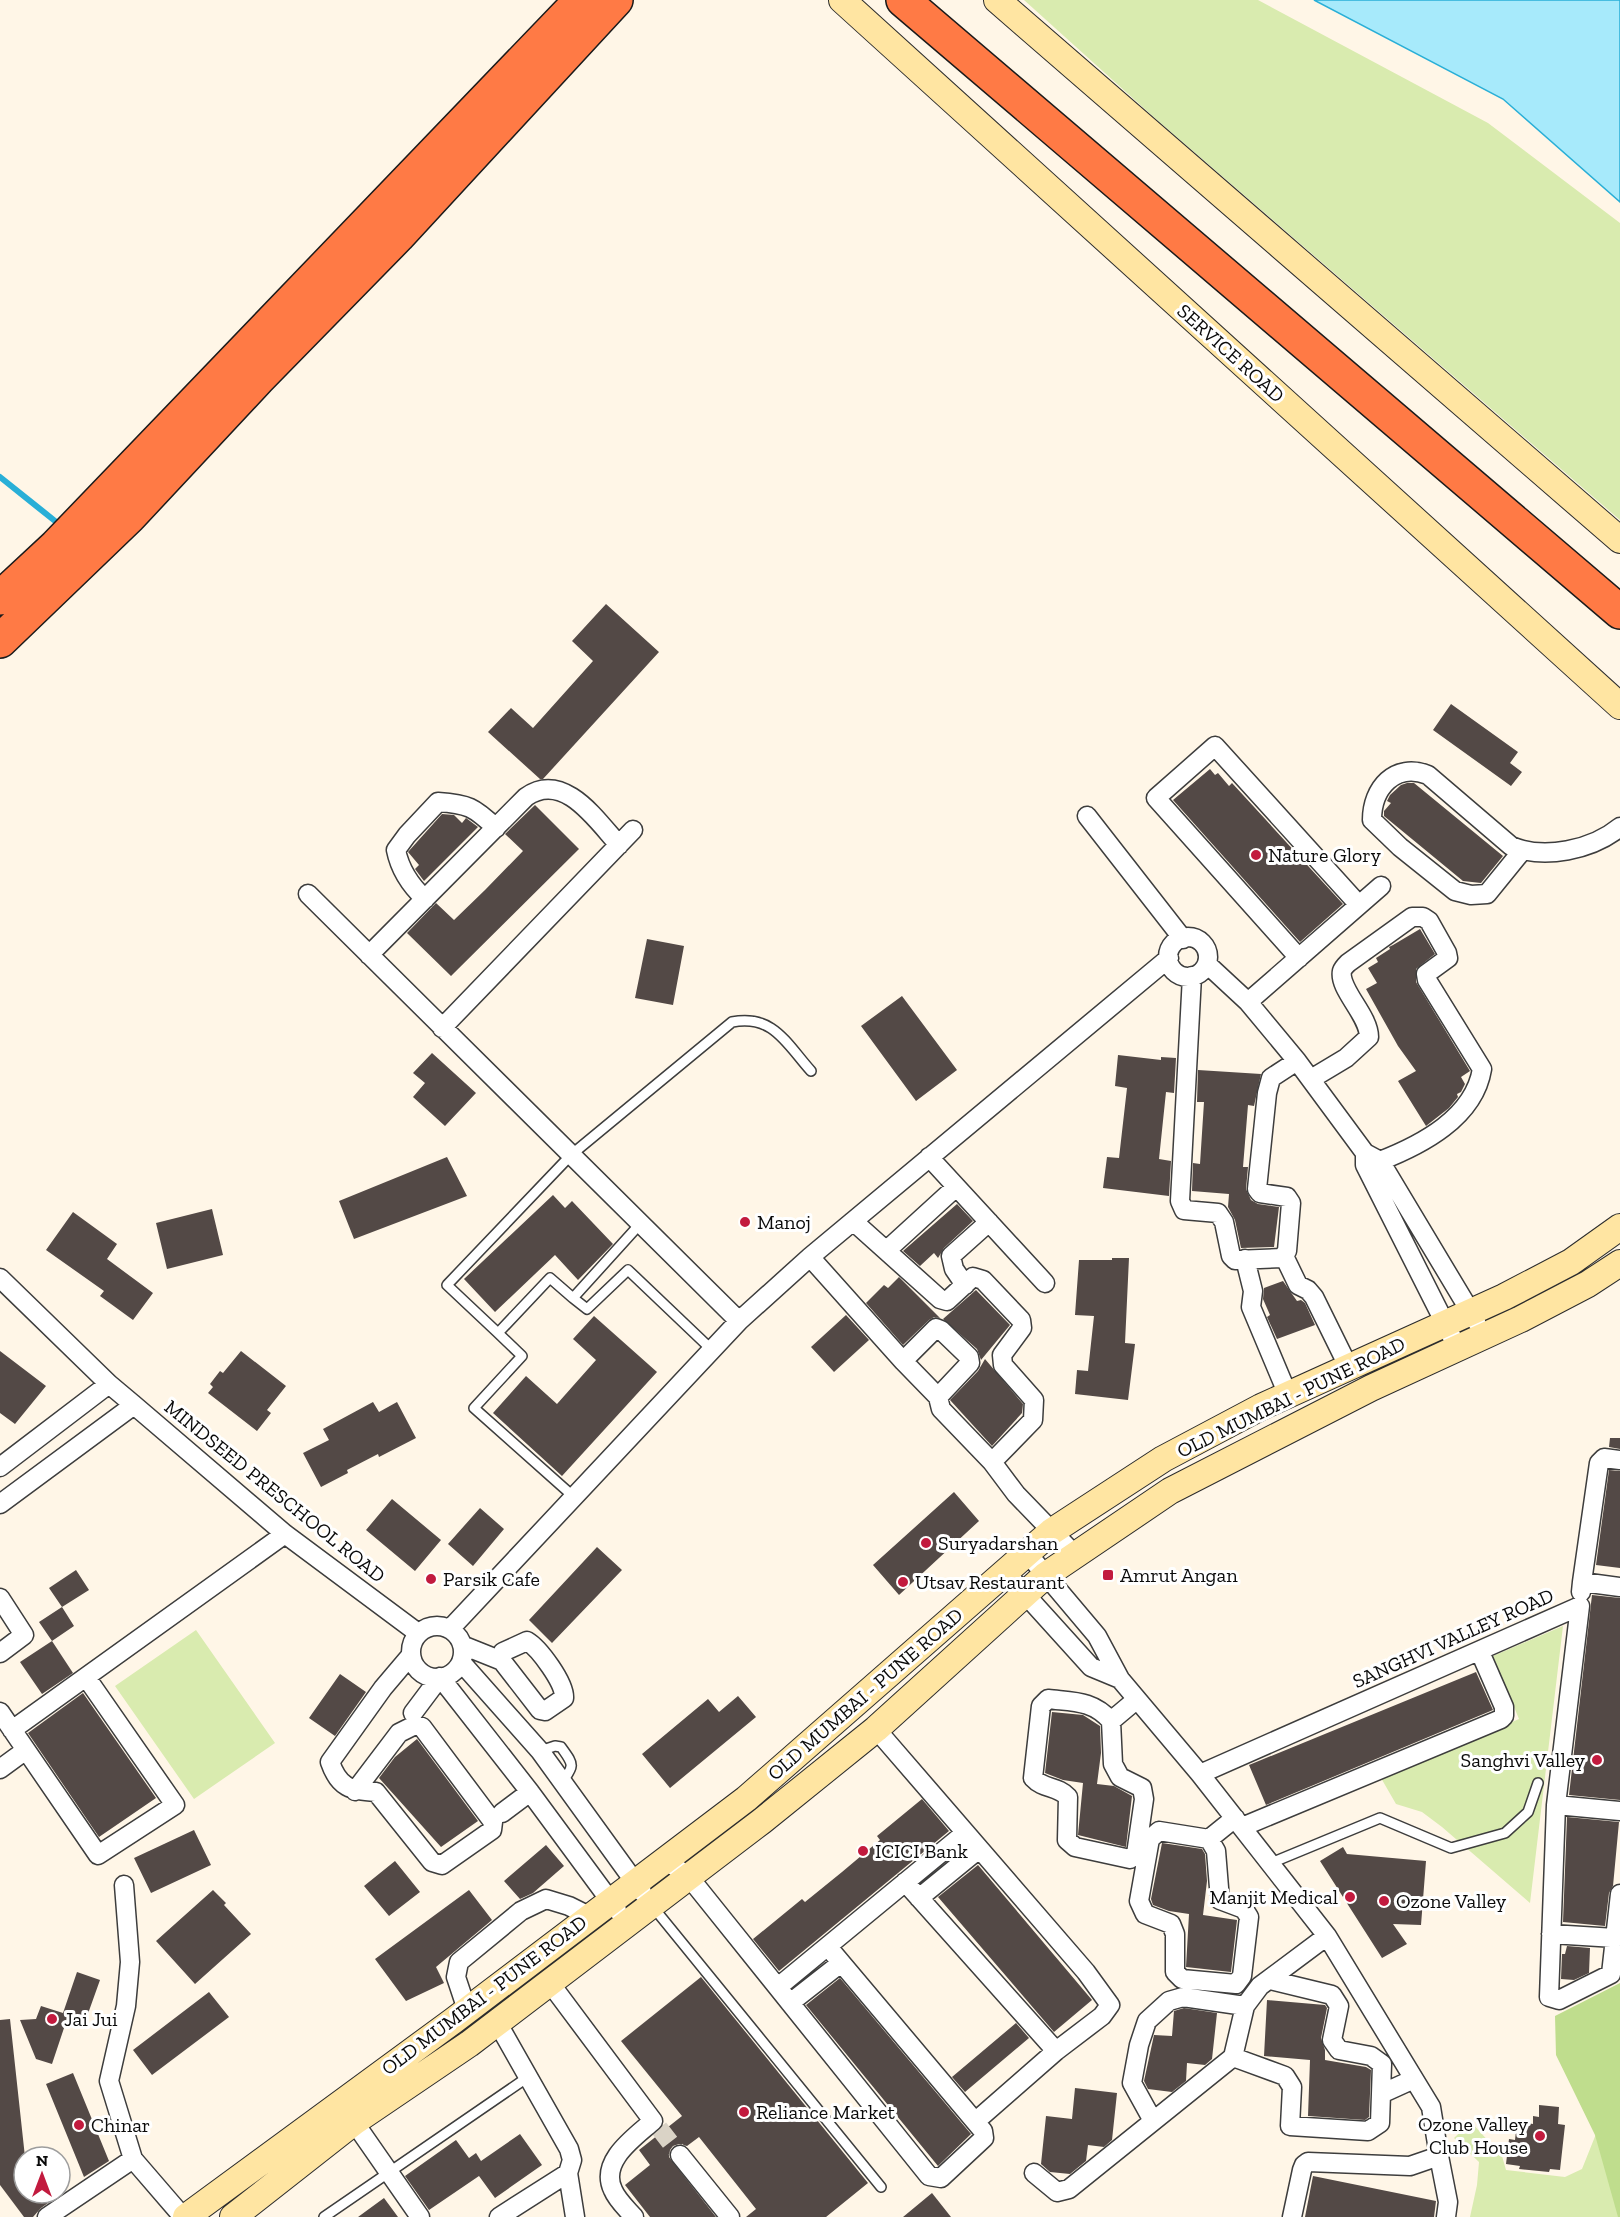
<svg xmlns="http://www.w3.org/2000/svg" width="1620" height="2217" font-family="'Zilla Slab',serif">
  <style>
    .green { fill: #d9ebaf }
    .forest { fill: #bfdd8d }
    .water { fill: #a7eafb; stroke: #29afd7; stroke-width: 1.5 }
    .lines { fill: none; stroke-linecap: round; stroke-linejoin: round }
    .stream { stroke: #29afd7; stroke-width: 6 }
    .building { fill: #534946 }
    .street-tunnel { stroke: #dad3c6; stroke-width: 18; stroke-dasharray: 18 9; stroke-linecap: butt }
    .lane-casing { stroke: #3d3d3d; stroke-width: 12 }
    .street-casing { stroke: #3d3d3d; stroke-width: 21 }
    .secondary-casing { stroke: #2c2c2c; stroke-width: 28 }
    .highway-casing { stroke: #1b1b1b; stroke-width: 36 }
    .lane { stroke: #fff; stroke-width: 9 }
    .street { stroke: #fff; stroke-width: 18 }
    .secondary { stroke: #ffe5a2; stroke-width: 26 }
    .highway { stroke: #ff7a45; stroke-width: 33 }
    .poi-dot { fill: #c21a3e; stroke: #fff; stroke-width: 2 }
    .labels { text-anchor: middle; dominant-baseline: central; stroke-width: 6; stroke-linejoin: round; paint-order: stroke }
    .street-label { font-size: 20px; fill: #0a0a0a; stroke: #fff }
    .poi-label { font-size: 20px; fill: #0a0a0a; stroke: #fff; text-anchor: start }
  </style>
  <rect width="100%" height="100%" fill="#fff6e7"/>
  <path class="green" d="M1024,0H1258L1488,123L1620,223V520L1157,120Z
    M1563,1626L1530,1903L1442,1827L1422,1812L1396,1804L1381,1778L1519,1719L1493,1656Z
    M196,1630L275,1743L194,1799L115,1686Z
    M1471,2122L1502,2156L1506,2170L1565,2177L1582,2169L1596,2134L1619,2217H1470L1477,2185L1479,2162L1454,2138Z"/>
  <path class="forest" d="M1620,1981V2217H1618L1595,2135L1556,2055L1555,2016L1620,1983Z"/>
  <path class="water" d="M1314,0H1620V202L1503,99Z"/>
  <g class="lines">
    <path class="stream" d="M0,477L55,521"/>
  </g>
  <path class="building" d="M606,604L659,652L543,779H540L488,732L511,708L533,728L593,661L572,641Z
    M1451,704L1518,752L1510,763L1522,772L1511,786L1433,730Z
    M1210,769L1215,775L1218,773L1229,786L1232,783L1343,904L1300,942L1173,800Z
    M1407,783H1414L1503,856L1481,883L1463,881L1384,816V811L1391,803L1387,801L1390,795L1401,785Z
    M535,805L579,849L451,976L407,933L436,903L454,920L485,890L523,851L505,834Z
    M442,814L454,815L462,823L466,818L478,827L424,881L415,869L419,865L408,852Z
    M1420,929L1435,954L1416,969V982L1470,1071L1461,1077L1465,1084L1461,1092L1457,1094L1458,1097L1449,1108L1426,1126L1398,1081L1416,1071L1398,1046L1366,989L1377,983L1368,968L1378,962L1376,958L1390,949L1389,947L1393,945Z
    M647,939L684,946L673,1005L635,998Z
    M902,996L957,1070L916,1101L861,1026Z
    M432,1053L476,1093L445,1126L413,1097L425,1083L413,1073Z
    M1118,1055L1161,1060V1057L1176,1058L1174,1093L1166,1092L1159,1159L1171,1161L1169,1196L1103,1188L1107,1157L1119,1158L1127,1088L1115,1086Z
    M1198,1070L1261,1074L1254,1106L1248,1105L1243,1167H1248L1246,1189L1251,1200L1258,1204L1279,1207L1274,1247L1241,1248L1235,1220L1228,1207L1229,1194L1192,1191L1193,1163L1200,1164L1204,1102H1197Z
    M447,1157L467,1196L354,1239L339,1201Z
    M553,1195L565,1208L572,1201L613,1244L578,1280L555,1255L495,1312L464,1279Z
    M957,1204L973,1221L944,1248L938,1258L934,1253L920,1266L903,1251Z
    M212,1209L223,1255L167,1269L156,1223Z
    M73,1212L117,1244L107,1259L153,1293L133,1320L100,1296L104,1291L46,1250Z
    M1112,1258H1129L1125,1343L1135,1344L1128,1400L1075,1394L1077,1370L1088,1371L1094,1316L1075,1315L1079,1260H1112Z
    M899,1277L940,1318L934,1317L929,1320L903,1345L866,1303L884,1285L888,1288Z
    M1283,1281L1297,1301L1301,1300L1305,1303L1315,1325L1277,1339L1267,1317L1270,1315L1263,1299L1264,1288Z
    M976,1290L1010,1325L981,1360L977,1349L943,1319Z
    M846,1315L869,1340L834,1372L811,1347Z
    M594,1316L657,1372L562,1476L493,1413L526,1376L557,1404L596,1360L573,1339Z
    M0,1351L46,1386L15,1424L0,1413Z
    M241,1351L286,1386L267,1410L271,1413L257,1431L208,1393L213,1387L210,1384L220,1371L223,1373Z
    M985,1359L1023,1404L1022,1413L992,1446L950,1400L978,1371Z
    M373,1402L379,1412L397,1402L416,1438L379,1457L378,1454L347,1470L348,1473L321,1487L303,1453L329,1440L323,1429Z
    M1610,1438H1620V1449L1609,1447Z
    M1609,1470L1620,1471V1568L1596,1565Z
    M954,1492L979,1521L899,1595L873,1565Z
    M392,1499L441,1540L415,1571L366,1530Z
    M480,1508L504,1529L473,1566L448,1544Z
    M597,1547L622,1570L552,1643L529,1620Z
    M76,1570L89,1590L62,1607L49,1588Z
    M1592,1595L1620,1598V1800L1569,1795Z
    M62,1607L74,1626L52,1641L39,1622Z
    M52,1641L73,1673L42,1694L20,1662Z
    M1476,1672L1493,1710L1266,1805L1249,1765Z
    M340,1674L366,1692L335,1736L309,1718Z
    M83,1693L156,1798L99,1837L28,1733Z
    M738,1696L756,1717L670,1788L642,1754L708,1699L719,1712Z
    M1052,1712L1083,1715L1100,1726L1101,1753L1097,1784L1114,1786L1132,1796L1126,1847L1078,1835L1083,1783L1063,1780L1045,1773Z
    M417,1739L478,1821L441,1847L379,1778L395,1757Z
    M922,1799L949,1831L779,1971L753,1939L802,1899L805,1902L842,1872L880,1840L877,1836Z
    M1567,1817L1619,1822L1613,1886L1609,1893L1605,1926L1563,1922Z
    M194,1830L211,1865L151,1893L134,1858Z
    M1162,1843L1202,1849L1205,1854L1207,1881L1203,1915L1237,1920L1231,1972L1186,1967L1189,1914L1169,1911L1153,1905L1151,1899Z
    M546,1845L564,1866L533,1893L520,1899L504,1881Z
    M1343,1847L1347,1854L1426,1861L1421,1925L1393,1924L1407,1944L1382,1958L1320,1861Z
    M395,1861L420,1892L389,1916L364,1886Z
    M978,1865L1092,2000L1054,2032L938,1897Z
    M213,1890L226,1903L224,1905L251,1934L195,1984L156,1941Z
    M469,1890L492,1920L436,1967L444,1983L406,2001L375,1959Z
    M1567,1946L1590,1948L1589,1973L1574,1980L1561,1979L1562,1954H1565Z
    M77,1972L100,1980L85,2022L68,2016L52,2064L36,2059L20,2020L36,2019L41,2006L63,2013Z
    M701,1977L868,2183L826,2217H746L756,2209L699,2137L687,2146L679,2144L673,2146L670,2150L669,2157L716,2217H650L625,2185L650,2165L639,2150L682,2116L621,2041Z
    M840,1978L971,2134L938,2166L806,2005Z
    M209,1992L229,2017L152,2075L133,2050Z
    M1267,2000L1325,2005L1327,2008L1321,2038L1325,2050V2060L1366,2067L1371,2070L1369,2117L1365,2120L1308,2116L1310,2060L1264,2056Z
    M1184,2008L1217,2013L1212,2059L1205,2065L1187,2063L1186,2081L1172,2092L1148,2089L1144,2081L1154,2035L1172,2036L1174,2011Z
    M10,2019L25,2157L24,2193H62L41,2208L33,2217H24L0,2185V2020Z
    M1016,2023L1029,2038L965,2092L952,2077Z
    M73,2073L109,2161L84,2177L46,2084Z
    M1075,2088L1117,2093L1112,2140L1104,2147L1088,2145L1086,2161L1070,2174L1050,2172L1041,2164L1046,2116L1072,2119Z
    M1539,2105L1559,2107L1558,2124L1565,2125L1560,2170L1550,2169L1549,2172L1519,2169L1520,2166L1506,2164L1509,2139L1515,2140L1516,2131L1526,2132L1527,2123L1533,2124V2116L1539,2117Z
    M520,2134L542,2165L495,2198L479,2176L429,2210L405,2176L456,2140L469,2158L476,2153L481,2161Z
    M1313,2176L1436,2201L1434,2217H1305Z
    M932,2193L951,2217H903Z
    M384,2198L398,2217H358Z"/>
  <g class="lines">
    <path class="street-tunnel" d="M659,2128L680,2155"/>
    <defs>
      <path id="lane" d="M640,1224L573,1298L550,1278L498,1333L447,1285L571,1155L732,1022C773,1014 786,1043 811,1071
        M573,1298L587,1309L628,1270L712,1350
        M498,1333L522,1356L474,1408L574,1497
        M540,1751L555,1746L561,1747C573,1764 576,1765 561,1783
        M1271,1863L1380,1818L1451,1848L1505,1833L1528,1812L1538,1783
        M653,1907L881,2187
        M324,2217L528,2077"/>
      <path id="street" d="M1087,816L1183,939
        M1522,851L1487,894L1471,895L1455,891L1400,847L1372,820C1372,788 1395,762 1428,775L1511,846C1544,860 1592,850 1620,827
        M308,894L739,1321
        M425,899C410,885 400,870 396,850L407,835L438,802C468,804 474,807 496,828
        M1168 957a20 20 0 1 1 40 0a20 20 0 1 1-40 0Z
        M369,955L526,797C564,770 597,821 619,845
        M1299,958L1156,798L1215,746L1359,905
        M1207,964L1248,1002L1297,1061L1365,1153L1380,1161L1476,1321
        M1192,976L1180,1201L1184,1210L1218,1213L1224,1222L1231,1256L1235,1260L1282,1258L1287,1251L1291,1203L1287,1197L1260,1193L1257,1189L1267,1093L1271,1078L1297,1061
        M1248,1002L1381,886
        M442,1028L633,830
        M1311,1079L1346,1058L1369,1037C1369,1015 1338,989 1342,971C1343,968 1346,965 1348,963L1412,917H1423L1429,921L1447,953L1448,958L1426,974L1427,980L1482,1069C1474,1118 1421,1145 1380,1161
        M1365,1153V1165L1458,1349
        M929,1157L1045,1283
        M853,1221L940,1299L947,1301L973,1277L983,1280L1021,1320L1022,1328L1002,1355L1003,1365L1034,1400L1033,1420L992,1462
        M887,1250L956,1187
        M1284,1256L1298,1285L1308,1290L1314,1297L1349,1368
        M810,1257L903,1361L938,1397L941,1409L992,1462L1016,1494L1075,1555
        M1245,1259L1253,1291L1251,1307L1288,1395
        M0,1278L109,1384L134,1405L285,1534L418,1633
        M965,1285L954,1269L951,1256L989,1222
        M903,1361L936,1328L941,1330L969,1357L970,1363L938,1397
        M0,1467L109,1384
        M0,1504L134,1405
        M1005,1572L1091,1667L1120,1679L1097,1636L1027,1553
        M1582,1582L1599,1463L1604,1458L1620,1460
        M1581,1592L1582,1582L1620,1587
        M0,1598L24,1635L0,1653
        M411 1652a26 26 0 1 1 52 0a26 26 0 1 1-52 0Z
        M450,1629L739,1321L810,1257L1169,958
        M462,1645L502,1661L540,1710L545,1711L564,1698C565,1683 539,1648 527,1641L503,1652L502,1661
        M461,1662L540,1751L642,1892
        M1120,1679L1200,1774L1327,1936L1431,2107L1439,2156L1410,2166L1308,2162L1304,2165L1302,2170L1292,2217
        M0,1712L98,1855L175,1805L86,1677
        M413,1713L440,1677L530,1792L617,1910
        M1111,1721C1093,1700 1073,1702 1048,1699L1041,1706L1033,1778C1043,1789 1058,1786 1068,1797L1067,1840L1075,1847L1130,1859L1136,1854L1144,1799L1142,1788L1120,1777L1113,1764L1111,1721L1136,1700
        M876,1729L1086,1972L1110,2005L1102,2016L1056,2051L976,2121
        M12,1730L285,1534
        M0,1769L26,1750
        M1200,1774L1580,1606L1556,1805L1620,1811
        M355,1791L399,1733L415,1725L422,1727L493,1822L492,1830L442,1865L432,1862L376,1792C350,1790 339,1788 330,1762L383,1688L411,1655
        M1556,1805L1549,1997L1559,2000L1611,1974L1620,1894
        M502,1813L530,1792
        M1242,1827L1501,1719L1504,1716V1707L1480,1652
        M1209,1839L1159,1831L1150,1839L1139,1901L1145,1914L1171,1924L1175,1934V1972L1182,1979L1236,1984L1242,1976L1249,1917L1244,1909L1220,1900L1216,1851L1209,1839L1235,1818
        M664,1859L689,1877L929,2176L941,2178L984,2138L983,2131L828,1947
        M905,1882L1056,2051
        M124,1885L130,1962L126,2006L109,2081L133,2159L183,2217
        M919,1898L979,1849
        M1551,1934L1615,1938
        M550,1983L653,2121C635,2137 599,2161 613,2190C617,2200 627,2209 634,2217
        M778,1987L965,1833
        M790,2003L841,1963
        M467,2010L456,1977L459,1962L521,1911L546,1899L569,1906L589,1916
        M497,2022L569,2149L572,2160L568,2173L575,2217
        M1233,2057L1285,2076L1292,2087L1290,2126L1368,2131L1380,2123L1382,2064L1371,2056L1339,2050L1332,2040L1339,2006L1332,1995L1270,1980
        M1381,2094L1414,2079
        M1153,2121L1132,2083L1139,2045L1147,2021L1169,2001L1183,1997L1245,2006
        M354,2122L420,2217
        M680,2155L730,2217
        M1439,2156L1448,2202L1446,2217
        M1034,2173L1057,2192L1069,2189L1233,2057L1245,2006L1260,1986L1327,1936
        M47,2217L133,2159
        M499,2217L568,2173"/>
      <path id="secondary" d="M842,0L1620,706
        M997,0L1620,540
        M186,2217L453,2021L746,1799L1051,1532L1163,1459L1261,1407L1504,1297L1571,1262L1620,1227
        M233,2217L354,2122L469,2044L762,1821L876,1729L1046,1575L1170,1491L1371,1388L1521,1319L1588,1284L1620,1263"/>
      <path id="highway" d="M903,0L1620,612
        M0,598L56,546L581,0
        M0,641L130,516L258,379L398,236L616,0"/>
    </defs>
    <use href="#lane" class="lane-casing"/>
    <use href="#street" class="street-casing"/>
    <use href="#secondary" class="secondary-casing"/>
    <use href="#highway" class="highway-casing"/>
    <use href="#lane" class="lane"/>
    <use href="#street" class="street"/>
    <use href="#secondary" class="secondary"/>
    <use href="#highway" class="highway"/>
  </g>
  <g class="poi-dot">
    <circle cx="1256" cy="855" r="6"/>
    <circle cx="745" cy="1222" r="6"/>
    <circle cx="926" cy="1543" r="6"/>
    <rect x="1102" y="1569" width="12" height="12" rx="3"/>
    <circle cx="431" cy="1579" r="6"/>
    <circle cx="903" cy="1582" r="6"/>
    <circle cx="1597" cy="1760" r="6"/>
    <circle cx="863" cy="1851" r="6"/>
    <circle cx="1350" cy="1897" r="6"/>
    <circle cx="1384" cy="1901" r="6"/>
    <circle cx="52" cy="2019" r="6"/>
    <circle cx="744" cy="2112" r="6"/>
    <circle cx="79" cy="2125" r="6"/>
    <circle cx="1540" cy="2136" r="6"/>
  </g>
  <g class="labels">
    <g class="street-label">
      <text transform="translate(1231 353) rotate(42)">SERVICE ROAD</text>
      <text transform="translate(1291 1397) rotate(-26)">OLD MUMBAI - PUNE ROAD</text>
      <text transform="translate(275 1491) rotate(39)">MINDSEED PRESCHOOL ROAD</text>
      <text transform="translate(1453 1638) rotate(-24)">SANGHVI VALLEY ROAD</text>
      <text transform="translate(865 1694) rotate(-41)">OLD MUMBAI - PUNE ROAD</text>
      <text transform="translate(484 1995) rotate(-37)">OLD MUMBAI - PUNE ROAD</text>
    </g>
    <g class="poi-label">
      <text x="1268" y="855">Nature Glory</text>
      <text x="757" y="1222">Manoj</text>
      <text x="938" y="1543">Suryadarshan</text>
      <text x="1120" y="1575">Amrut Angan</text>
      <text x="443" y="1579">Parsik Cafe</text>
      <text x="915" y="1582">Utsav Restaurant</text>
      <text x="1585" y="1760" text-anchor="end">Sanghvi Valley</text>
      <text x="875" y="1851">ICICI Bank</text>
      <text x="1338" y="1897" text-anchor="end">Manjit Medical</text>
      <text x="1396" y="1901">Ozone Valley</text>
      <text x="64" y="2019">Jai Jui</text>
      <text x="756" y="2112">Reliance Market</text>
      <text x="1528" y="2124" text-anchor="end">Ozone Valley<tspan x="1528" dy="23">Club House</tspan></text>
      <text x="91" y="2125">Chinar</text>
    </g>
  </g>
  <g transform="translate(42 2175)"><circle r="28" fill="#ffffff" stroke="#9d9d9d" stroke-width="1.5"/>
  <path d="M0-4.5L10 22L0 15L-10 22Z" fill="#c21a3e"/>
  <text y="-9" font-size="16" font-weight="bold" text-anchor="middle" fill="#0a0a0a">N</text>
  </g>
</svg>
